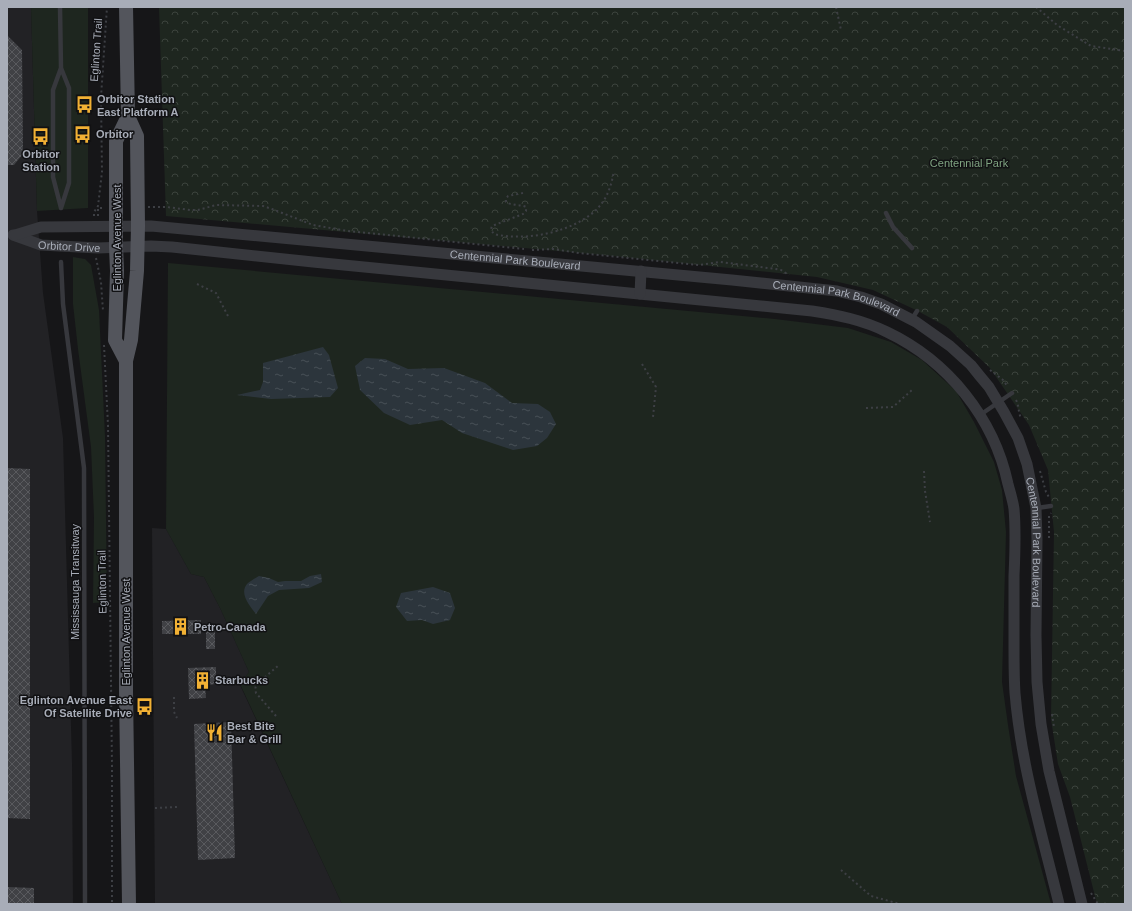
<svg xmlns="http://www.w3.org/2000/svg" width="1132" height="911" font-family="Arial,sans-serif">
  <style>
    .built { fill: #222225 }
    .grass { fill: #1e261f }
    .forest { fill: url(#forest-crowns) }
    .water { fill: url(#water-ripples) }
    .building { fill: url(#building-cross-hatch) }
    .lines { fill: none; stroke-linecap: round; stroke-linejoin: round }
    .path { stroke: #3d3f44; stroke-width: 2; stroke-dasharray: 2 3; stroke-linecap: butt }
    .service { stroke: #37383d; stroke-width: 4.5 }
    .tertiary { stroke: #37383d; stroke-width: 11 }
    .primary { stroke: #53555c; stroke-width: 14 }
    .labels { text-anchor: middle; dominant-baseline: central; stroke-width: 3; stroke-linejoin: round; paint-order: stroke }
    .street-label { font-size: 11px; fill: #a8adb8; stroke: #111113 }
    .poi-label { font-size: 11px; font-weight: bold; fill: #a8adb8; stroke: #111113; text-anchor: start }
    .park-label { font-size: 11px; fill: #7fa381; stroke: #111113 }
  </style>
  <defs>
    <pattern id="forest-crowns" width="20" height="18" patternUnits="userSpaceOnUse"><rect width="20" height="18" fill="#1e261f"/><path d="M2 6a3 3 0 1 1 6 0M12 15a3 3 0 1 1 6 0" fill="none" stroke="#3c433d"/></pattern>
    <pattern id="water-ripples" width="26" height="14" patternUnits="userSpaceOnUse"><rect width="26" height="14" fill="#2c353c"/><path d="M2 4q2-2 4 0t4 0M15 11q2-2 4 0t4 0" fill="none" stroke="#485056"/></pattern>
    <pattern id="building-cross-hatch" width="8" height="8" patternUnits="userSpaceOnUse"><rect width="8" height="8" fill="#404145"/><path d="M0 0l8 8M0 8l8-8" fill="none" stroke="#595a5e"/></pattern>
  </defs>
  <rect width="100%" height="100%" fill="#161618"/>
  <path class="built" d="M7,7H31L37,211L43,293L63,438L72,763L73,904H7Z
    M152,528L166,529L191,574L204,577L221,610L249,672L240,685L342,904H155Z"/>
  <path class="grass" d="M31,7H88V208L37,211Z
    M73,257L85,259L91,265L99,310L105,436L107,602L93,603L94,517L91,447L78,349L73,304Z
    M168,263L775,319L848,328L891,342L922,360L956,391L974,422L994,462L1002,490L1006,532L1002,682L1008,725L1016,776L1051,904H342L240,684L249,672L221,610L204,577L191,574L166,529Z"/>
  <path class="forest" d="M159,7H1125V904H1097L1070,797L1058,764L1051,719L1054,532L1048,470L1029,425L990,368L947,327L916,310L873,290L817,277L603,255L166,216Z"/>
  <path class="water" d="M323,347L329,355L338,388L330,397L271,399L237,395L260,390L263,382V363Z
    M365,358L385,359L408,369L444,368L485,383L512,403L538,404L550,412L556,424L547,438L537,446L513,450L462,433L442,420L410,425L384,413L360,390L355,366Z
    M321,574L322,582L309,588L279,590L268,596L256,614C250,606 238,593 248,583C251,581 255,578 259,576L269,578L278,582L285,581H301L310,576Z
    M433,587L450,593L455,608L450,620L433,624L422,620L407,621L396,607L401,593Z"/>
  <path class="building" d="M7,35L22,50L23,154L14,165H7Z
    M7,468L30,469V819L7,818Z
    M201,620V634H162V621Z
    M206,629H215V649H206Z
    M216,667V684L205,685L206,698L189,699L188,668Z
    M231,722L235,858L198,860L194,724Z
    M7,887L34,888V904H7Z"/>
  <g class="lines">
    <path class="path" d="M836,7L841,30
      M1036,7L1057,25L1091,46L1125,51
      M523,193L508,196L506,199V202C512,206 520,204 526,207V211L523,214L492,226L491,229C493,236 500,235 506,236C535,239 571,231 594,212C607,200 611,187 614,171
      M148,207H167L190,210H198L216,205L263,206L272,209L313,225L348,231L524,249
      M94,216V212L98,206L102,172L101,97L107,7
      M98,216V208H104
      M532,250L553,249L579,253L699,265L720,262L776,269L781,270L789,275
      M96,258L101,282L103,311
      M197,284L216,293L229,318
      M104,345L108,425L112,765V904
      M642,364L656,387L653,417
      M990,370L1003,380L1008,387
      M1016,400C1019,405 1018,412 1021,418
      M866,408L893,407L912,390
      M924,471L925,491L930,522
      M1040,471L1046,492L1050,499
      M1049,538V516L1051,513
      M174,697V712L177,718
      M1052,714L1054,727
      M276,716L256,693C255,688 255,687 258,683L279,665
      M155,808L177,807
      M841,870L871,896L900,904
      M1091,893L1098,904"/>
    <path class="service" d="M60,7L61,68L53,90V177L61,208
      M61,208L69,183V88L61,68
      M886,213L893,227L912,248
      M61,262L63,304L84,468L85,904
      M912,319L917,311
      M980,415L1012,393
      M1037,508L1051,506"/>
    <g class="tertiary">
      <path id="s1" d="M13,235L41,245L98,248L151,246L172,247L313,262L812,311C838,315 863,320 887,332C948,361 994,418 1008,484C1010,492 1013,501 1014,509C1016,531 1015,554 1014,576C1014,600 1014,623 1014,647C1014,662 1014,678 1015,693C1021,765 1042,834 1059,904"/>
      <path id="s2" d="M15,235L41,227L151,226L732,280L837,291L861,297L881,304L916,322L950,346L971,365L979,375L989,387L1004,412L1018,438L1027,464L1036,508L1037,539L1036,635L1037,682L1041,724L1049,771L1082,904"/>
      <path d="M640,294L641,271"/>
    </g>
    <path class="primary" d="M126,7L128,116L137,136L138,226L137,271L131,340L126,361V691L129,904
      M126,361L115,340L117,271L116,247V141L128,116"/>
  </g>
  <defs>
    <symbol id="bus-bare" viewBox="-9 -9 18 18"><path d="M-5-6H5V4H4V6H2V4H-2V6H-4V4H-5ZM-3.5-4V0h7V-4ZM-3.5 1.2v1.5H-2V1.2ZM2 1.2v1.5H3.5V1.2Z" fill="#f2b134" stroke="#111113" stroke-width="2.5" paint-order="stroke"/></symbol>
    <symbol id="building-bare" viewBox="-9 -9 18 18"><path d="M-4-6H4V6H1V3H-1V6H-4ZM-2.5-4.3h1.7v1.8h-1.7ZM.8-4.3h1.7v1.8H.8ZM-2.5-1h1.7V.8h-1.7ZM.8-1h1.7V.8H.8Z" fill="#f2b134" stroke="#111113" stroke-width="2.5" paint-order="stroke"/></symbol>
    <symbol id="restaurant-bare" viewBox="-9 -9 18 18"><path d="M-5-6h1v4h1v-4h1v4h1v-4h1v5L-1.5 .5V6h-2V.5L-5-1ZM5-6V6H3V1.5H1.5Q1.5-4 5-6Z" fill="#f2b134" stroke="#111113" stroke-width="2.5" paint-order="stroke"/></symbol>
  </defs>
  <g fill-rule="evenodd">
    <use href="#bus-bare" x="72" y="92" width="25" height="25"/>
    <use href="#bus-bare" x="70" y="122" width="25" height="25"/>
    <use href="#bus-bare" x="28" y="124" width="25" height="25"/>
    <use href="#building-bare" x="168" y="614" width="25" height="25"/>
    <use href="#building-bare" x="190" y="668" width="25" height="25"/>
    <use href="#bus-bare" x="132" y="694" width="25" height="25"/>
    <use href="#restaurant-bare" x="202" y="720" width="25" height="25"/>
  </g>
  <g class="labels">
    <g class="street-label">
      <text transform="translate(96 50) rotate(-86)">Eglinton Trail</text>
      <text transform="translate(117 238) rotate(-90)">Eglinton Avenue West</text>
      <text stroke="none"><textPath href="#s1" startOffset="58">Orbitor Drive</textPath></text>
      <text stroke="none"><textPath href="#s2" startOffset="503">Centennial Park Boulevard</textPath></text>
      <text stroke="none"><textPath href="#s2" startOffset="827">Centennial Park Boulevard</textPath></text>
      <text stroke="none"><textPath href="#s2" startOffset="1175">Centennial Park Boulevard</textPath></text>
      <text transform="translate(75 582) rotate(-90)">Mississauga Transitway</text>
      <text transform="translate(102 582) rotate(-91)">Eglinton Trail</text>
      <text transform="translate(126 632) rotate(-90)">Eglinton Avenue West</text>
    </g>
    <g class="poi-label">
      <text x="97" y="99">Orbitor Station<tspan x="97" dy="13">East Platform A</tspan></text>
      <text x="96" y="134">Orbitor</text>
      <text x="41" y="154" text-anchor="middle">Orbitor<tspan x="41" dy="13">Station</tspan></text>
      <text x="194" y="627">Petro-Canada</text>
      <text x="215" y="680">Starbucks</text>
      <text x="132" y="700" text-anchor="end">Eglinton Avenue East<tspan x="132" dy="13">Of Satellite Drive</tspan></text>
      <text x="227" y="726">Best Bite<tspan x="227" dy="13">Bar &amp; Grill</tspan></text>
    </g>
    <g class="park-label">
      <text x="969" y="163">Centennial Park</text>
    </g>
  </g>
  <rect width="1132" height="911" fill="none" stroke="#a8adb8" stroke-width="16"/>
</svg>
